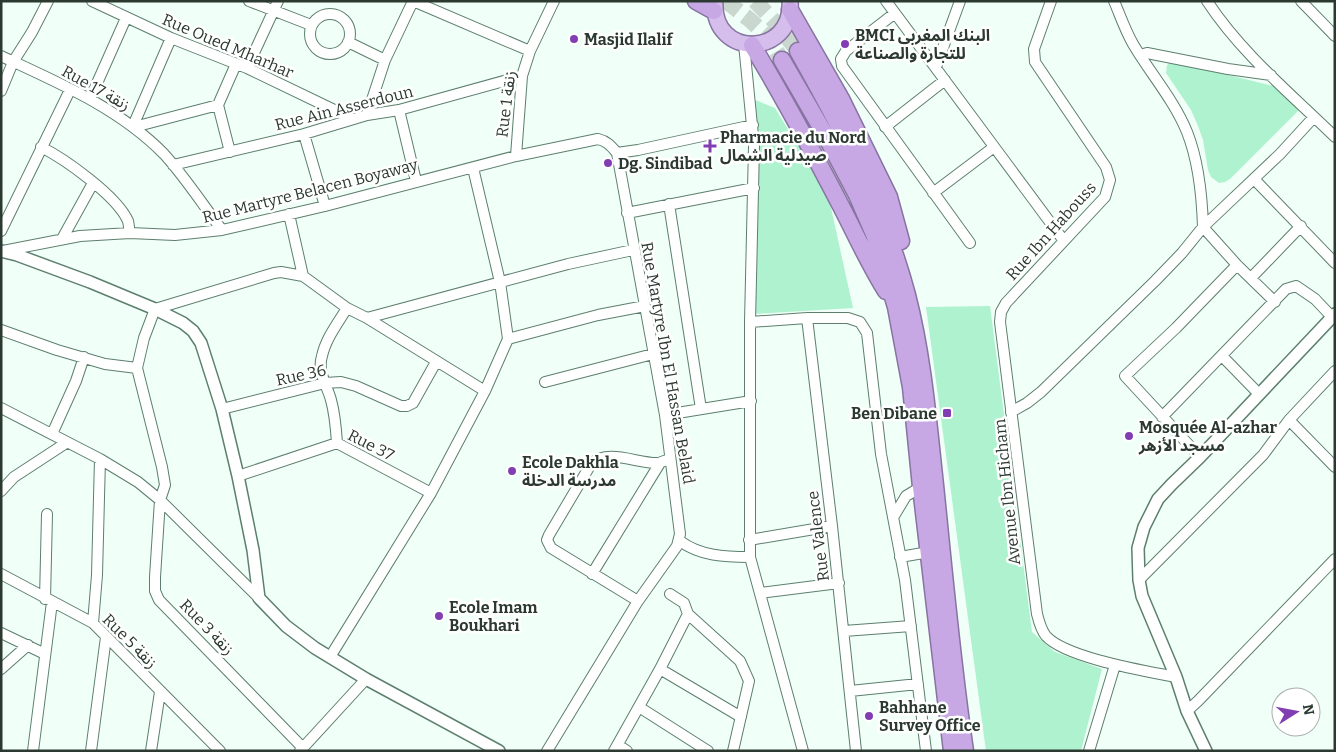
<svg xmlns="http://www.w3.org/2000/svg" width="1336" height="752" font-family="Bitter,'Noto Sans Arabic',serif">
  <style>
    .green { fill: #aff2cf }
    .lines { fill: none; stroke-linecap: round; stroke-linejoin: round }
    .trunk-tunnel { stroke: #c9d7cf; stroke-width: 16; stroke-dasharray: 16 8; stroke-linecap: butt }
    .minor-casing { stroke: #5d7f6e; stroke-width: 12 }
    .tertiary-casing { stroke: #5d7f6e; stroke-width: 14 }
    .primary-casing { stroke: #8774a1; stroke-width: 18 }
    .trunk-casing { stroke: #8774a1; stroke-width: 19 }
    .minor { stroke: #fff; stroke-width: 10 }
    .tertiary { stroke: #fff; stroke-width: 11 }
    .primary { stroke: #d5beeb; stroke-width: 15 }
    .trunk { stroke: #c7a8e4; stroke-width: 16 }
    .poi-dot { fill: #803eb2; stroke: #fff; stroke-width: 2 }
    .labels { text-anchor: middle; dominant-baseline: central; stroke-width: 5; stroke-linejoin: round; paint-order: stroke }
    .poi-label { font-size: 16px; font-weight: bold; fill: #2b3931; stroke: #fff; text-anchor: start }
    .street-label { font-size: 16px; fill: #2b3931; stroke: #fff }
  </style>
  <rect width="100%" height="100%" fill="#f0fff7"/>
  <path class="green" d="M1172,61L1273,86L1284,90L1302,107L1230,179L1225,182L1219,183L1211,177L1208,170L1203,140L1198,126L1191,110L1166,73L1167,65Z
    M753,99L775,108L828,194L853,308L752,314Z
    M990,306L1032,632L1055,652L1102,669L1081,751H986L926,307Z"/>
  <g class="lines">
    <path class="trunk-tunnel" d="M726,1L750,20L767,36L782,60
      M755,1L774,21L798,51"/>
    <defs>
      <path id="minor" d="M92,1L171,38L247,68L353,119
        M249,1L311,25
        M413,1L530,51
        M886,1L1064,241
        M1051,1L1034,49L1035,62L1106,167L1110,180L1105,197L1006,303L1001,312L1000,322L1037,614C1039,622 1041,630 1046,636C1066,658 1146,671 1176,677
        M1114,1C1120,15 1125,30 1133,44C1150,73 1174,100 1187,132C1199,162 1202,195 1203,227
        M1207,1C1241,53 1291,94 1335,137
        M1301,1L1335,36
        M895,13L846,51L841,59L842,66L970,243
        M310 34a20 20 0 1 1 40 0a20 20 0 1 1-40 0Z
        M348,42L385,60
        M744,44L754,146L750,322V557L803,751
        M1140,55L1147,53L1228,69L1271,75
        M1,56C59,83 119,108 164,154C185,177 203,205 222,230
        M936,67L960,1
        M247,68L278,1
        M1,91L13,62L32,32L48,1
        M90,99L126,18
        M399,110L416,181
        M367,115L385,60L413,1
        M133,126L171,38
        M134,127L218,105
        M885,127L945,80
        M304,134L325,206
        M41,147C65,159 117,196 128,221C129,225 129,229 130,233
        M230,152L218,105L236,64
        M617,153L638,150L753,125
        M516,156L522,76L530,51L554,1
        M173,165L304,134L367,115L399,110L522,76
        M1254,179L1335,263
        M933,193L994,147
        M669,204L701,409
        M627,213L754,188
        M289,214L303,276
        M1203,227L1237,265L1275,302
        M1,231L70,90
        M62,239L93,183
        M3,251L80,236L130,233L175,235L222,230L325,206L516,156L598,139C607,141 611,146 617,153L665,415L680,534L677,546L638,601L547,751
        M1251,278L1301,226
        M367,318L568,264L633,250
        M807,318L832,526L856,751
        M750,322L807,318H848L860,322L867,333L881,454L905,580L926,751
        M1,330L57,350L105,364L137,368
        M508,339L598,315L645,306
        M1222,356L1259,394
        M545,382L653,354
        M1,408L100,459L138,482L160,500L259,598
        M222,409L325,383L341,382L356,386L401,406H407L413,403L436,362
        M1011,412L1027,403L1041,392L1155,281L1182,253L1203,227L1280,154L1314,117
        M665,415L751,401
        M1162,417L1286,289L1296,286L1315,299L1332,317
        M1289,420L1335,467
        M52,434L76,381L84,357
        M337,443C336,428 335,414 331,400C327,385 317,372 322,356C326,338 338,323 347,308
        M1200,457L1125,376L1176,328L1237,265
        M238,476L337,443L431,493
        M1,491L14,477L66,443
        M894,516L906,496L921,487
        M749,540L832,526
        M680,541C700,556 725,557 750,557
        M900,557L929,552
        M1,574L93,623L220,751
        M592,574L660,463
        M1139,580L1263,455L1289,420L1335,371
        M760,593L839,583
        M670,594L684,603L688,614L740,661L749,681L733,751
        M45,599L47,514
        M638,601L551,548L547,540L549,535L591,464C608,448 638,464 658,463C662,462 666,460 670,459
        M93,623L97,575L100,459
        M844,631L911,626
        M1,633L45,654
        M330,657L431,493L485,391L508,339L500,282L473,168
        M1,669L28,645
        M660,669L741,717
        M850,691L918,684
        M639,707L708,751
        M1187,711L1198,701L1335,559
        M618,745L627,751
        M303,748L159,600L155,591V577L160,500L165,485L162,467L137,368L144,338L155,309L274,273L281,272L303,276L347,308L367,318L485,391
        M33,751L52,602
        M91,751L106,637
        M151,751L160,692
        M300,751L366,679
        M614,751L660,669L688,614
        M1089,751L1115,665"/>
      <path id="tertiary" d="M1,251L17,255L90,282L155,309L183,323L193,331L201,343L222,409L238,476L253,550L259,598L286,626L315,648L366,679L499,751
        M1206,751L1187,711L1176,677L1142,596L1139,580L1138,548L1144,527L1158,499L1172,484L1200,457L1335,314"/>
      <path id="primary" d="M715,1C711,59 794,58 790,1"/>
      <path id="trunk" d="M696,1L714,11
        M790,10L841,99L889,197L901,241
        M752,45C784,98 813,152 841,206C856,235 869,264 886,291
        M798,51C842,129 884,208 907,295C923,357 928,421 935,485C944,573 952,663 965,751
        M782,60L826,136L857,195L874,234L896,307L911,387L921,487L952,751"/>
    </defs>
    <use href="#minor" class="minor-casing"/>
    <use href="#tertiary" class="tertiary-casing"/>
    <use href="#primary" class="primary-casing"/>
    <use href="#trunk" class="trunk-casing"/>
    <use href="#minor" class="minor"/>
    <use href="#tertiary" class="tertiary"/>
    <use href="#primary" class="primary"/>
    <use href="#trunk" class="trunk"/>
  </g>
  <g class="poi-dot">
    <circle cx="574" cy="39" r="5"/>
    <circle cx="845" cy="44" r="5"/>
    <path d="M707.5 138.5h5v5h5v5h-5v5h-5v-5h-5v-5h5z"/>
    <circle cx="608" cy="163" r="5"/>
    <rect x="942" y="408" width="10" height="10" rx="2.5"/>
    <circle cx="1129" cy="436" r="5"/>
    <circle cx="512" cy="471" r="5"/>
    <circle cx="439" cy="616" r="5"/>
    <circle cx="869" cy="716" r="5"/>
  </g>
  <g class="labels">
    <g class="poi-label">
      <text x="855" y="35">BMCI البنك المغربي<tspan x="855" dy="18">للتجارة والصناعة</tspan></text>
      <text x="584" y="39">Masjid Ilalif</text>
      <text x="720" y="137">Pharmacie du Nord<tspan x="720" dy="18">صيدلية الشمال</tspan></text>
      <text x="618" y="163">Dg. Sindibad</text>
      <text x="937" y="413" text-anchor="end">Ben Dibane</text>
      <text x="1139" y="427">Mosquée Al-azhar<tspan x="1139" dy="18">مسجد الأزهر</tspan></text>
      <text x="522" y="462">Ecole Dakhla<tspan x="522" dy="18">مدرسة الدخلة</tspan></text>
      <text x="449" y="607">Ecole Imam<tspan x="449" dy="18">Boukhari</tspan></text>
      <text x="879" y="707">Bahhane<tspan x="879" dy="18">Survey Office</tspan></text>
    </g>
    <g class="street-label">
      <text transform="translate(228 46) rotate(23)">Rue Oued Mharhar</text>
      <text transform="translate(96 88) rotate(29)">Rue 17 زنقة</text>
      <text transform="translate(506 104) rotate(-83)">Rue 1 زنقة</text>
      <text transform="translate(344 108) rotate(-14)">Rue Ain Asserdoun</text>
      <text transform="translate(310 191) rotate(-14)">Rue Martyre Belacen Boyaway</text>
      <text transform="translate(1051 231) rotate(-48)">Rue Ibn Habouss</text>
      <text transform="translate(668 363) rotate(80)">Rue Martyre Ibn El Hassan Belaid</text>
      <text transform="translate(301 375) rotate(-12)">Rue 36</text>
      <text transform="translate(371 445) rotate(27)">Rue 37</text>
      <text transform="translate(1007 492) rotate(-96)">Avenue Ibn Hicham</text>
      <text transform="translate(818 536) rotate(-97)">Rue Valence</text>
      <text transform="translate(207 627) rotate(46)">Rue 3 زنقة</text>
      <text transform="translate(130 641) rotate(45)">Rue 5 زنقة</text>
    </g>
  </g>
  <rect width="1336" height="752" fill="none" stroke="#2b3931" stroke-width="5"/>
  <g transform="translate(1296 712) rotate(79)"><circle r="24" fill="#ffffff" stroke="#aab0ad"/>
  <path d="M0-4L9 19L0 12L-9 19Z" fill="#803eb2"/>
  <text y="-8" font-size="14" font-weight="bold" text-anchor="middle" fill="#2b3931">N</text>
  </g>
</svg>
